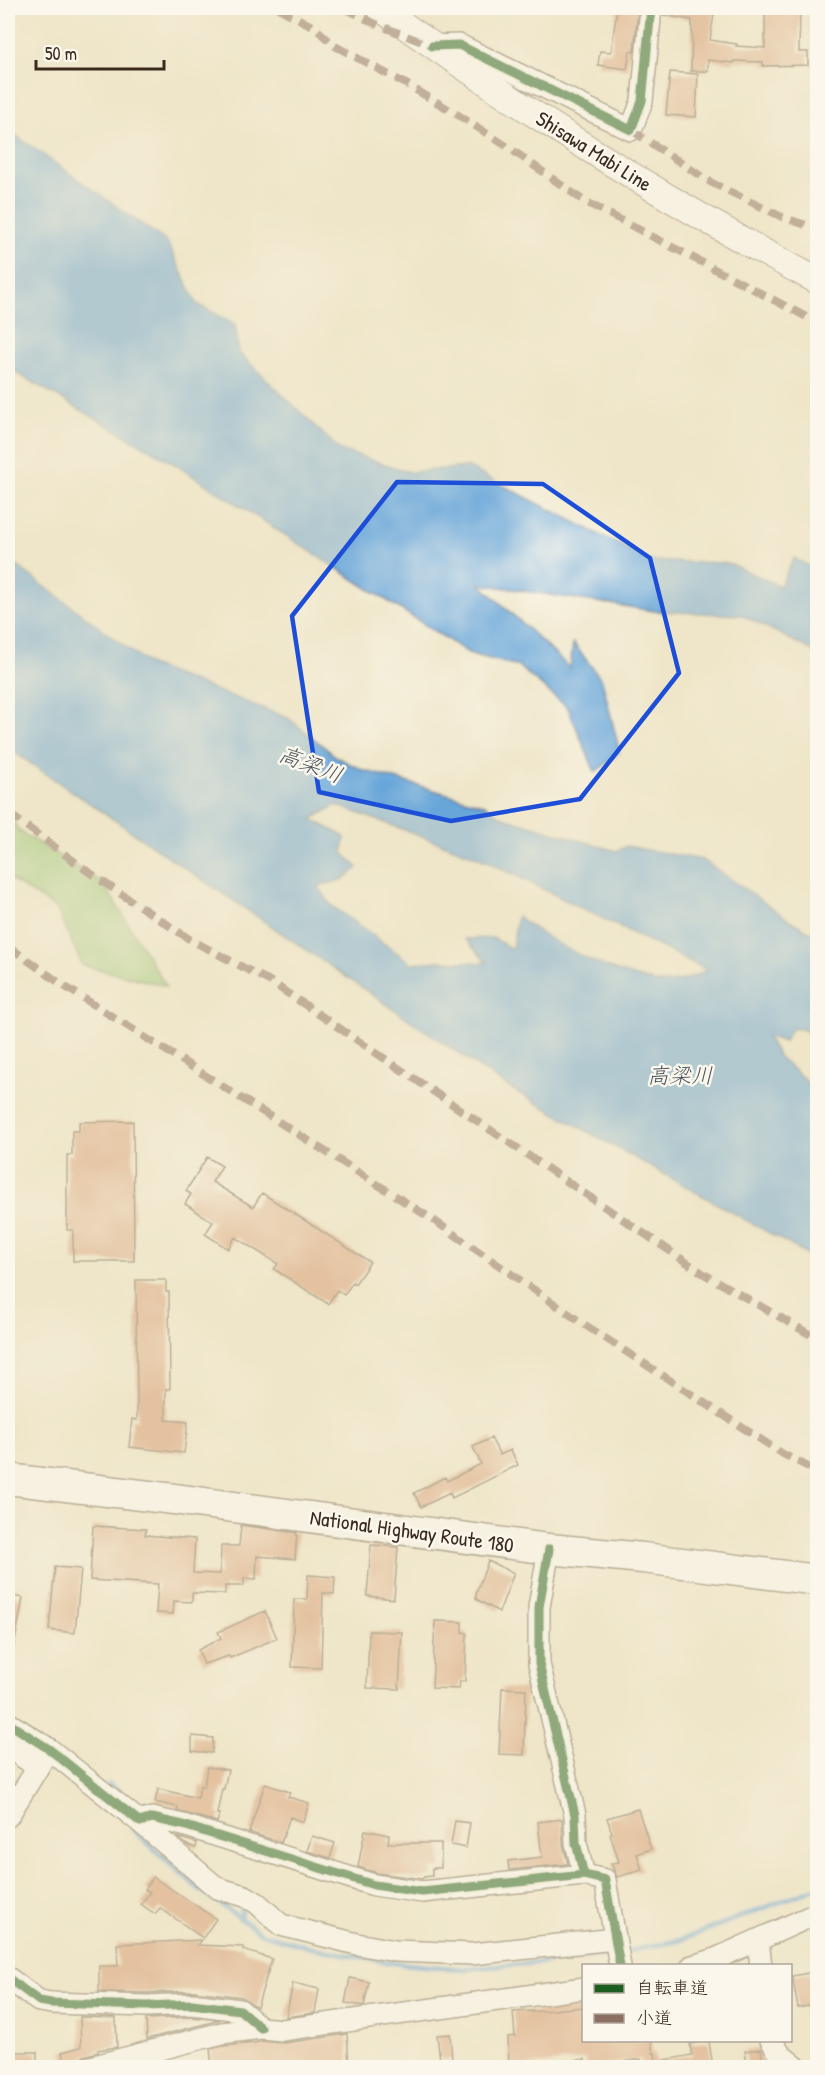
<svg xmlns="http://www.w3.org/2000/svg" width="825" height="2075" font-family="'Patrick Hand','Klee One',sans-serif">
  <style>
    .green { fill: #97c674; stroke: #697849; stroke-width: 1.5 }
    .water { fill: #67a6d9; stroke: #51687c; stroke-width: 1.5; fill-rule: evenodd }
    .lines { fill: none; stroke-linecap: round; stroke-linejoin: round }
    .stream { stroke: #67a6d9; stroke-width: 5 }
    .building { fill: #d7976e }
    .minor-casing { stroke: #7a6c5a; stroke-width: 24 }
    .major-casing { stroke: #7a6c5a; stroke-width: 28 }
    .highway-casing { stroke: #7a6c5a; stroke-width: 33 }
    .minor { stroke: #fff; stroke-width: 21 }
    .major { stroke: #fff; stroke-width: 26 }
    .highway { stroke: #fff; stroke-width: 30 }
    .quiet { stroke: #8d6e63; stroke-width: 8; stroke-dasharray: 15 8; stroke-linecap: butt }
    .cycleway-casing { stroke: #fbf7ec; stroke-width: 13 }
    .cycleway { stroke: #1b5e20; stroke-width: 9 }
    .marked { fill: none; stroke: #1d4ed8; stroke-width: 4.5; stroke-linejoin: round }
    .labels { text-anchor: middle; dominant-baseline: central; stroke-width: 5; stroke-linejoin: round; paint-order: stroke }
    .street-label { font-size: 21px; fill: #3b2a1e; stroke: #fbf7ec }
    .water-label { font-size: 22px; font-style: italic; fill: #4a555f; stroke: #fbf7ec }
  </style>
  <rect width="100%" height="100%" fill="#fbf7ec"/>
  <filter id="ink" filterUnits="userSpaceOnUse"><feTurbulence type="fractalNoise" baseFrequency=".0167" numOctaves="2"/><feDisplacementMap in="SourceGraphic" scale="12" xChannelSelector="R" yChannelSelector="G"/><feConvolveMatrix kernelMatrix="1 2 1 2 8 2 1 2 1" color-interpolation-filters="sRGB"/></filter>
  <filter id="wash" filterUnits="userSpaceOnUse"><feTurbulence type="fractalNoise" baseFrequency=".008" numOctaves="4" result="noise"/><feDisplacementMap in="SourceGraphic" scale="24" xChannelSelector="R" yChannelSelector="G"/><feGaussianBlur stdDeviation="1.35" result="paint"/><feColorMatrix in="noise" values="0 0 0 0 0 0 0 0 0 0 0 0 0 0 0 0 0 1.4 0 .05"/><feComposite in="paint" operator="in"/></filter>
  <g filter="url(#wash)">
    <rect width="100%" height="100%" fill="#efe6c9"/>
    <path class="green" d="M8,813L19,831L103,883L166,986L82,965L57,909L8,878Z"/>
    <path class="water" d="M8,130L167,242L197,304L235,324L239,353L340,450L410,472L467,467L651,561L728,563L780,586L794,558L817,570V657L813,651L742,615L654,611L480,584L570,668L573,643L602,680L620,753L595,772L568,708L518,666L470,654L173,463L8,368Z
      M8,559L150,665L288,718L338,758L363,770L486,805L500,816L616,851L627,846L703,860L788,919L817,936V1036L801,1029H791L784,1042L766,1036L779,1057L817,1090V1260L510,1088L8,748ZM336,805L478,857L707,970C693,977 675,985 659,983C651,982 643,979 636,977C593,964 553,944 517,916L512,949L493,938L465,939L487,963L440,961L411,963L331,905L318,886L342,880L358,868L343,853L345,837L312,819Z"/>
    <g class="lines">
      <path class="stream" d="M109,1784L136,1806
        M133,1830L198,1888L262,1934L317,1949L392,1963L463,1969L559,1961L606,1954
        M240,1918L242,1908
        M629,1951L681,1940L818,1887"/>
    </g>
    <g id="blocks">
      <path class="building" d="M617,8H638L634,52L630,51L627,69L598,65L600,51L611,52Z
        M663,8H715L710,40L737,44L736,46L765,48V8H800L799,52H808V65L763,66V62L734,61V63L708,60V71H691L692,20L663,15Z
        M670,72L698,74L696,117L666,115Z
        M133,1121L134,1261H73V1230H67V1155H72V1131H79V1122Z
        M207,1157L222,1166L212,1182L253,1207L262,1193L370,1262L355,1284L353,1282L344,1295L337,1290L328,1304L274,1269L278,1264L235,1237L228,1249L205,1234L213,1222L185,1204L191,1194L186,1191Z
        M136,1280H166V1292H169L170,1389H166V1420L188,1422L184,1453L129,1447L132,1419L137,1420Z
        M491,1438L500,1455L511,1450L518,1465L452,1498L450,1493L421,1507L414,1493L445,1477L447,1481L481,1464L473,1447Z
        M241,1525L297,1533L295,1559L257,1556L256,1579L244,1578V1586H225V1594L192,1593V1602L174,1601L173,1614L156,1613L158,1584L90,1580L93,1526L146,1529L145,1535L195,1539L193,1573L220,1574L221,1546H239Z
        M371,1545L398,1547L394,1599L367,1596Z
        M488,1561L514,1573L499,1612L476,1599V1594Z
        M55,1567L81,1569L75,1633L49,1630Z
        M308,1575L335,1577L334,1594L323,1593L321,1668L292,1667L294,1599H307Z
        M8,1595L23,1598L14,1646L8,1645Z
        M265,1611L277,1638L230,1658L229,1656L204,1664L198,1650L221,1638L218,1632Z
        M435,1621L462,1622V1632L467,1633L465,1681H460L459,1689L432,1688Z
        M369,1631L402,1632L399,1689L367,1688Z
        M502,1688L526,1689L524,1755L499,1754Z
        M192,1736L213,1738L212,1753L192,1751Z
        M207,1767L228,1770L224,1789H222L217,1814H220L217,1822L177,1811L178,1807L155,1802L158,1789L198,1798L200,1786L204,1787Z
        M265,1784L290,1792L288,1797L309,1803L303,1822L290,1817L281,1843L249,1832Z
        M638,1809L651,1849L637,1854L642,1870L617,1877L611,1863L619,1862L610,1834L612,1833L607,1818Z
        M562,1819L563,1844L568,1864L509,1870L508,1861L542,1857L538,1822Z
        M455,1821L470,1823L466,1848L451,1845Z
        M365,1830L389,1835L388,1843H441V1868H432V1876L424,1877L422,1879L377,1873L358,1867Z
        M312,1836L335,1843L330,1858L307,1851Z
        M177,1837L197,1843L196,1848L187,1845Z
        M153,1877L216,1919L203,1938L160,1908L155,1914L141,1904L150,1892L145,1889Z
        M202,1940L198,1945L243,1947V1950L272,1959L257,2007L242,1997L194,1991L147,1993L99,1992V1966H118L117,1944Z
        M814,1972L818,2004L798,2008L792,1976Z
        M350,1978L369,1982L364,2006L345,2003Z
        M293,1983L319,1989L315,2013L286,2017Z
        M584,2007V2040H651L653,2053H655L657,2067H642L641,2059L594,2067H586L585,2059L529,2066L530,2067H509L508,2037L515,2036L513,2012L532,2011V2012Z
        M80,2017L116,2018L117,2047L98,2050V2052L84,2056L76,2062L65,2065L62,2052L81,2047Z
        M191,2017L220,2020L147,2039L146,2019Z
        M347,2034L349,2065L328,2066V2067H212L210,2049L224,2046L255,2043L261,2041L284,2043Z
        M450,2034L452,2059L440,2060L437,2035Z
        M709,2041L713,2067H661L660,2061L692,2055L690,2044Z
        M761,2049L763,2065L747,2067L745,2051Z
        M8,2052H37V2067H8Z"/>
    </g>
  </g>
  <g filter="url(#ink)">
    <use href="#blocks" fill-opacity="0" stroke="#7a6c5a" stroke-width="1.5"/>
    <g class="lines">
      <defs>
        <path id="minor" d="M432,46L459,45L631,130L642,101L651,8
          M549,1549L539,1607V1664L575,1815L576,1843L584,1875
          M8,1723L49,1749L140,1822L152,1818L183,1825L374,1885L422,1892L584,1875L605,1880L620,1966
          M8,1747L38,1767
          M8,1816L49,1749
          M140,1822L217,1888L245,1896L257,1903L281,1925L357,1944L395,1951L472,1954L615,1939
          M758,1940L761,1966
          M692,1966L713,1960L818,1913
          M8,1978L39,2001L51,2003L147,2006L192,2004L240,2010L261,2028
          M771,2040L780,2054L797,2068
          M87,2068L222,2033L261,2028L282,2030L584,1988"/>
        <path id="major" d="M380,8C519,108 665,201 818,281"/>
        <path id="highway" d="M8,1479L174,1499L549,1549L643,1558L818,1580"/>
      </defs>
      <use href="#minor" class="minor-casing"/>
      <use href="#major" class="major-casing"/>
      <use href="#highway" class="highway-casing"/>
      <use href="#minor" class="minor"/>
      <use href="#major" class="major"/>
      <use href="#highway" class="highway"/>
      <path class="quiet" d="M278,8L314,27L335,46L406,84L455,113L505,145L584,201L818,323
        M344,8L376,24L432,46
        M631,130L712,183L782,217L818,229
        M8,813L100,880L191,940L271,982L704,1274L818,1339
        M8,946L61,984L432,1219L582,1323L783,1454L818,1472"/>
      <defs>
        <path id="cycleway" d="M432,46L459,45L631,130L642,101L651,8
          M549,1549L539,1607V1664L575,1815L576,1843L584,1875
          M8,1723L49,1749L140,1822L152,1818L183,1825L374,1885L422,1892L584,1875L605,1880L620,1966
          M8,1978L39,2001L51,2003L147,2006L192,2004L240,2010L261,2028"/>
      </defs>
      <use href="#cycleway" class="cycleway-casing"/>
      <use href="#cycleway" class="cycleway"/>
    </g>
  </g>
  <path d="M0 0H825V2075H0ZM397,482L543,484L650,558L679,673L580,799L451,821L319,792L292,616Z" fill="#efe6c9" fill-opacity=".55" fill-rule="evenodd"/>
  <path class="marked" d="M397,482L543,484L650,558L679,673L580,799L451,821L319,792L292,616Z"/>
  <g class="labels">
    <g class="street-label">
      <text transform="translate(594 151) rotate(32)">Shisawa Mabi Line</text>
      <text transform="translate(412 1531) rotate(8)">National Highway Route 180</text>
    </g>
    <g class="water-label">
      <text transform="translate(311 764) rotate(21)">高梁川</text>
      <text x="680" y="1075">高梁川</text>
    </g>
  </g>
  <rect width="825" height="2075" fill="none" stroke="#fbf7ec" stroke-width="30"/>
  <rect x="582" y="1964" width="210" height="78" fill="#fbf7ec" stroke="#aea59a" stroke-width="1.5"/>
  <rect x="594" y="1984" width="30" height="9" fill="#1b5e20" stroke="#aea59a" stroke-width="1.5"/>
  <text x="636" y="1994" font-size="18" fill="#3b2a1e">自転車道</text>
  <rect x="594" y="2014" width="30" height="9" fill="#8d6e63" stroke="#aea59a" stroke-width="1.5"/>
  <text x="636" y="2024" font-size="18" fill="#3b2a1e">小道</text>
  <path d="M36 60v9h128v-9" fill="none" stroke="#3b2a1e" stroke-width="3"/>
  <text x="45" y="60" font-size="18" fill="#3b2a1e" stroke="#fbf7ec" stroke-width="4.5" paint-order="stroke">50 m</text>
</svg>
